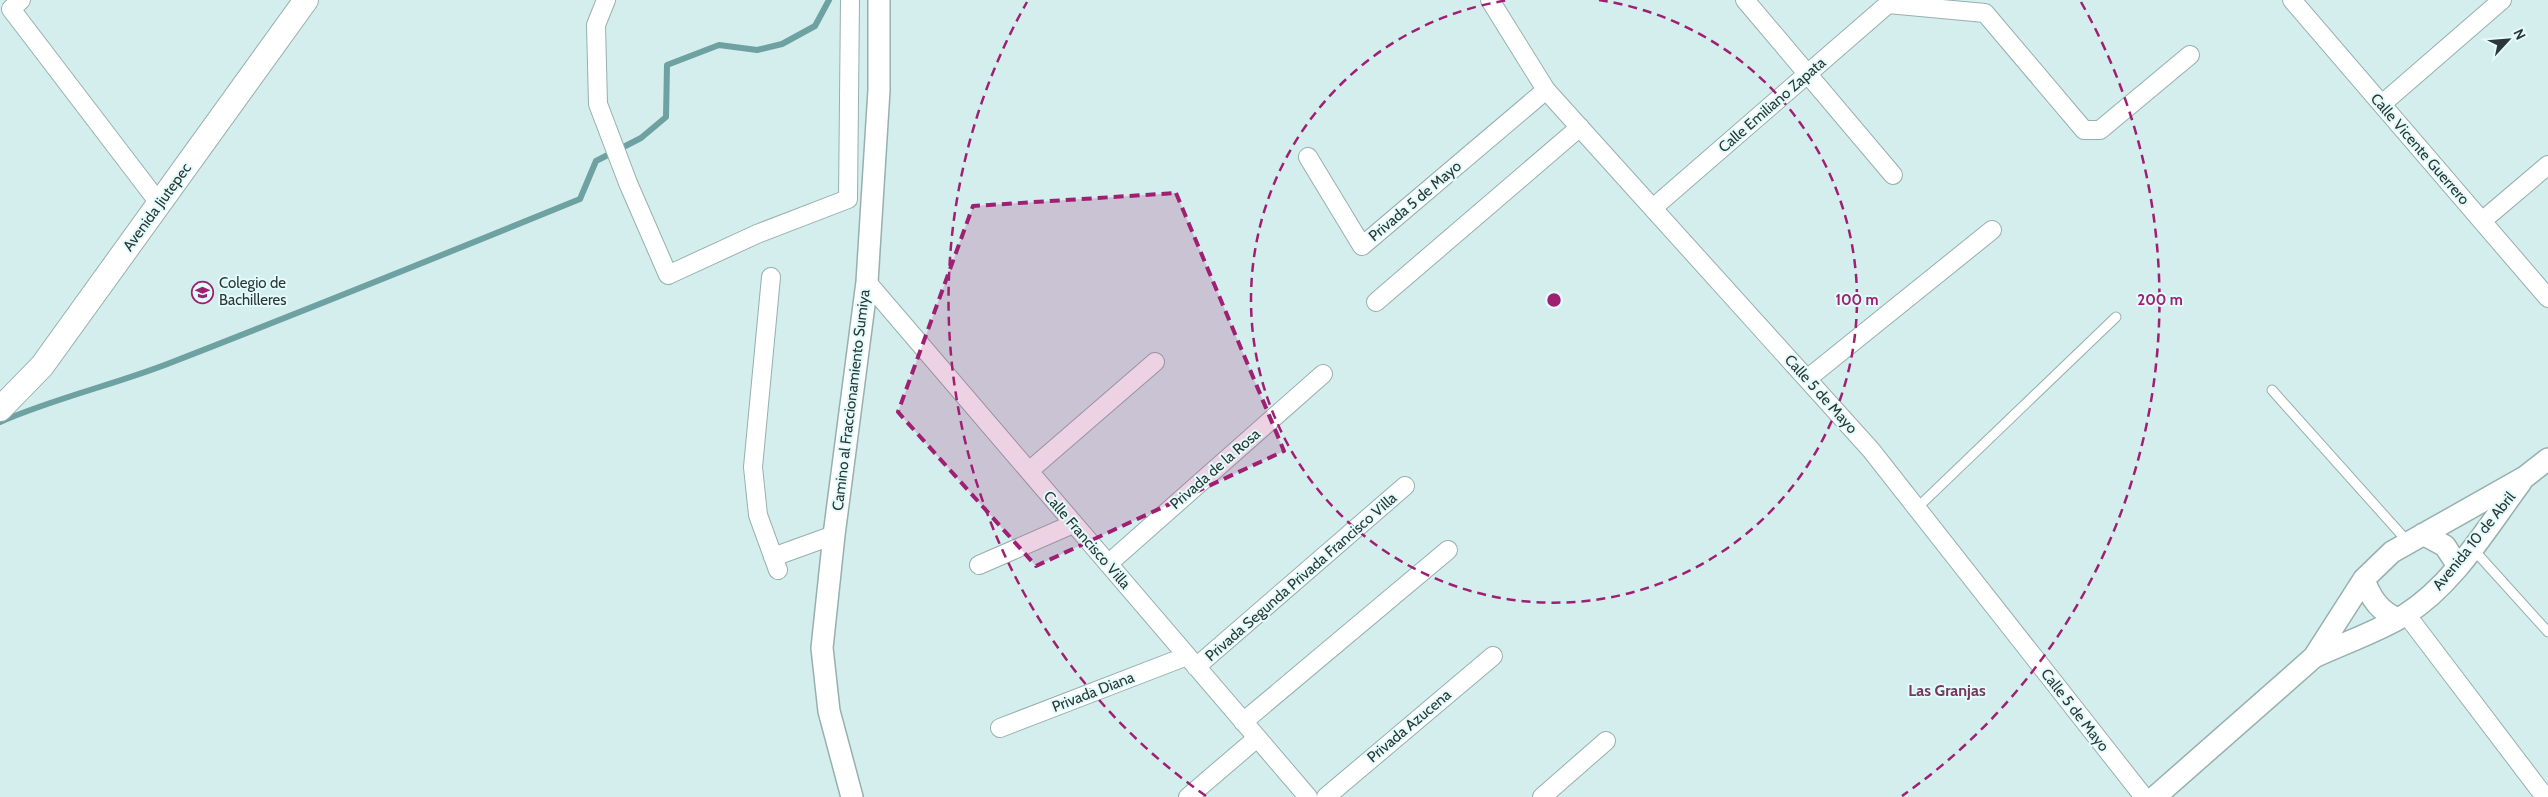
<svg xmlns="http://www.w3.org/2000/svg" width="2548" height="797" font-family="Cabin,sans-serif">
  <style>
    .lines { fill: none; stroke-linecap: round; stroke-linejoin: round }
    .stream { stroke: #6ea1a1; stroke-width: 6 }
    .service-casing { stroke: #97afaf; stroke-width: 11 }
    .minor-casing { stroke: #97afaf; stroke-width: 20 }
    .tertiary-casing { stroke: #97afaf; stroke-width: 24 }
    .secondary-casing { stroke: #97afaf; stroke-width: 26 }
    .service { stroke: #fff; stroke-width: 9 }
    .minor { stroke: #fff; stroke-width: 18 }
    .tertiary { stroke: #fff; stroke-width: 21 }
    .secondary { stroke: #fff; stroke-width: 24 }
    .marked { fill: #9f1f72; fill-opacity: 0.2; stroke: #9f1f72; stroke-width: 4; stroke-dasharray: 10 6; stroke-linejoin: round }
    .ring { fill: none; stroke: #9f1f72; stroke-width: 2.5; stroke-dasharray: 9 6 }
    .labels { text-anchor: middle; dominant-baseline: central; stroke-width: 4; stroke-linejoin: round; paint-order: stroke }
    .street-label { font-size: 15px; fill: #2d3636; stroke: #e2fbfb }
    .poi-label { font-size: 15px; fill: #2d3636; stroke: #e2fbfb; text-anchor: start }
    .neighbourhood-label { font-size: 16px; font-weight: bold; fill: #77385c; stroke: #e2fbfb }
    .centre { fill: #9f1f72; stroke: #e2fbfb; stroke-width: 2.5 }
    .ring-label { font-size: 15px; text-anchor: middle; font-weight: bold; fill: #9f1f72; stroke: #e2fbfb; stroke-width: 4; stroke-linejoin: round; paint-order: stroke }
  </style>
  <rect width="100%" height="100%" fill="#d4eded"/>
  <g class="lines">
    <path class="stream" d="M0,422C57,397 118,384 175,361C311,308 445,254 580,199L596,161L641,138L666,117L667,65L719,45L757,50L782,44L815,26L829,0"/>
    <defs>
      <path id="service" d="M2272,390L2408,542
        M1917,508L2116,317
        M2473,549L2548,632"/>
      <path id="minor" d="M21,0L11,9L159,203
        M606,0L596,25L598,104L628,183L668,275L757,234L848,199L850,0
        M1490,0L1546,90L1871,450L2144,797
        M1745,0L1893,175
        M2292,0L2548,298
        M1888,4L1985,13L2084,130H2100L2190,55
        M2382,104L2502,0
        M1308,157L1362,246L1546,90
        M1653,208L1888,4V0
        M2482,221L2548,165
        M771,277L753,467L758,515L778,570
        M867,282L1308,797
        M1376,302L1580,127
        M1807,379L1992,230
        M1029,471L1155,362
        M773,557L834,535
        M1108,564L1323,374
        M979,565L1073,524
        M2406,614L2545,797
        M1196,667L1405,486
        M1243,722L1448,550
        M1000,728L1187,656
        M1188,797L1257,738
        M1326,797L1493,656
        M1542,797L1606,741"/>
      <path id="tertiary" d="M2423,534L2445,546L2458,566
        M2364,579C2370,598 2380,612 2398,619
        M2314,657C2344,643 2377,632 2405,615C2454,584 2487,528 2521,482
        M852,797L829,711L822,648L834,535L867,282L879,90V0
        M2155,797L2314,657L2364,579L2392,552L2525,477L2548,459"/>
      <path id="secondary" d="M0,409L42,366L306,0"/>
    </defs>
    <use href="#service" class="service-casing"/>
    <use href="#minor" class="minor-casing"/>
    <use href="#tertiary" class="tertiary-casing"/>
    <use href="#secondary" class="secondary-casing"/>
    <use href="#service" class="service"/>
    <use href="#minor" class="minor"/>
    <use href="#tertiary" class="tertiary"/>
    <use href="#secondary" class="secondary"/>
  </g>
  <path class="marked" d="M1176,193L1284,451L1036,566L898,412L973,206Z"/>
  <g class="ring">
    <path d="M1599 0A303 303 0 1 1 1509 0"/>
    <path d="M1206 796A606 606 0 0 1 1027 2M2081 2A606 606 0 0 1 1902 796"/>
  </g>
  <defs>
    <symbol id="school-ring" viewBox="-11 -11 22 22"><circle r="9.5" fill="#e2fbfb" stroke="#9f1f72" stroke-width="1.5"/><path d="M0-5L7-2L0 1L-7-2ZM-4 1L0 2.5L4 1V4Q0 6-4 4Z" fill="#9f1f72"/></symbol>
  </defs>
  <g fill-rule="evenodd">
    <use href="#school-ring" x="190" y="280" width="25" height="25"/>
  </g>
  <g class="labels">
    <g class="street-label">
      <text transform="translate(1772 105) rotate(-41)">Calle Emiliano Zapata</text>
      <text transform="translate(2420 149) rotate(49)">Calle Vicente Guerrero</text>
      <text transform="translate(1415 201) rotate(-40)">Privada 5 de Mayo</text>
      <text transform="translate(157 207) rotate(-54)">Avenida Jiutepec</text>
      <text transform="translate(1821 394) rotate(48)">Calle 5 de Mayo</text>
      <text transform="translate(851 400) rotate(-83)">Camino al Fraccionamiento Sumiya</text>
      <text transform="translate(1215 469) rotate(-41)">Privada de la Rosa</text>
      <text transform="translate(1087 540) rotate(49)">Calle Francisco Villa</text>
      <text transform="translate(2474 541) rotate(-51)">Avenida 10 de Abril</text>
      <text transform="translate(1301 577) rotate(-41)">Privada Segunda Privada Francisco Villa</text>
      <text transform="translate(1093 692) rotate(-21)">Privada Diana</text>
      <text transform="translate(2075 710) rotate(52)">Calle 5 de Mayo</text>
      <text transform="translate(1409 726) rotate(-40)">Privada Azucena</text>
    </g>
    <g class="poi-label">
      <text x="219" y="283">Colegio de<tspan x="219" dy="17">Bachilleres</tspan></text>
    </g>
    <g class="neighbourhood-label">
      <text x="1947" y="690">Las Granjas</text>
    </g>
  </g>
  <circle cx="1554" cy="300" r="8" class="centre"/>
  <g class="ring-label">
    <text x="1857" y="305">100 m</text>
    <text x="2160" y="305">200 m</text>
  </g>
  <g transform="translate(2508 40) rotate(64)" stroke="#e2fbfb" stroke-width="4" paint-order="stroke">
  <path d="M0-4L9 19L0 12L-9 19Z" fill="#2d3636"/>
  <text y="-8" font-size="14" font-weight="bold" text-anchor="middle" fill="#2d3636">N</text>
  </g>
</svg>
